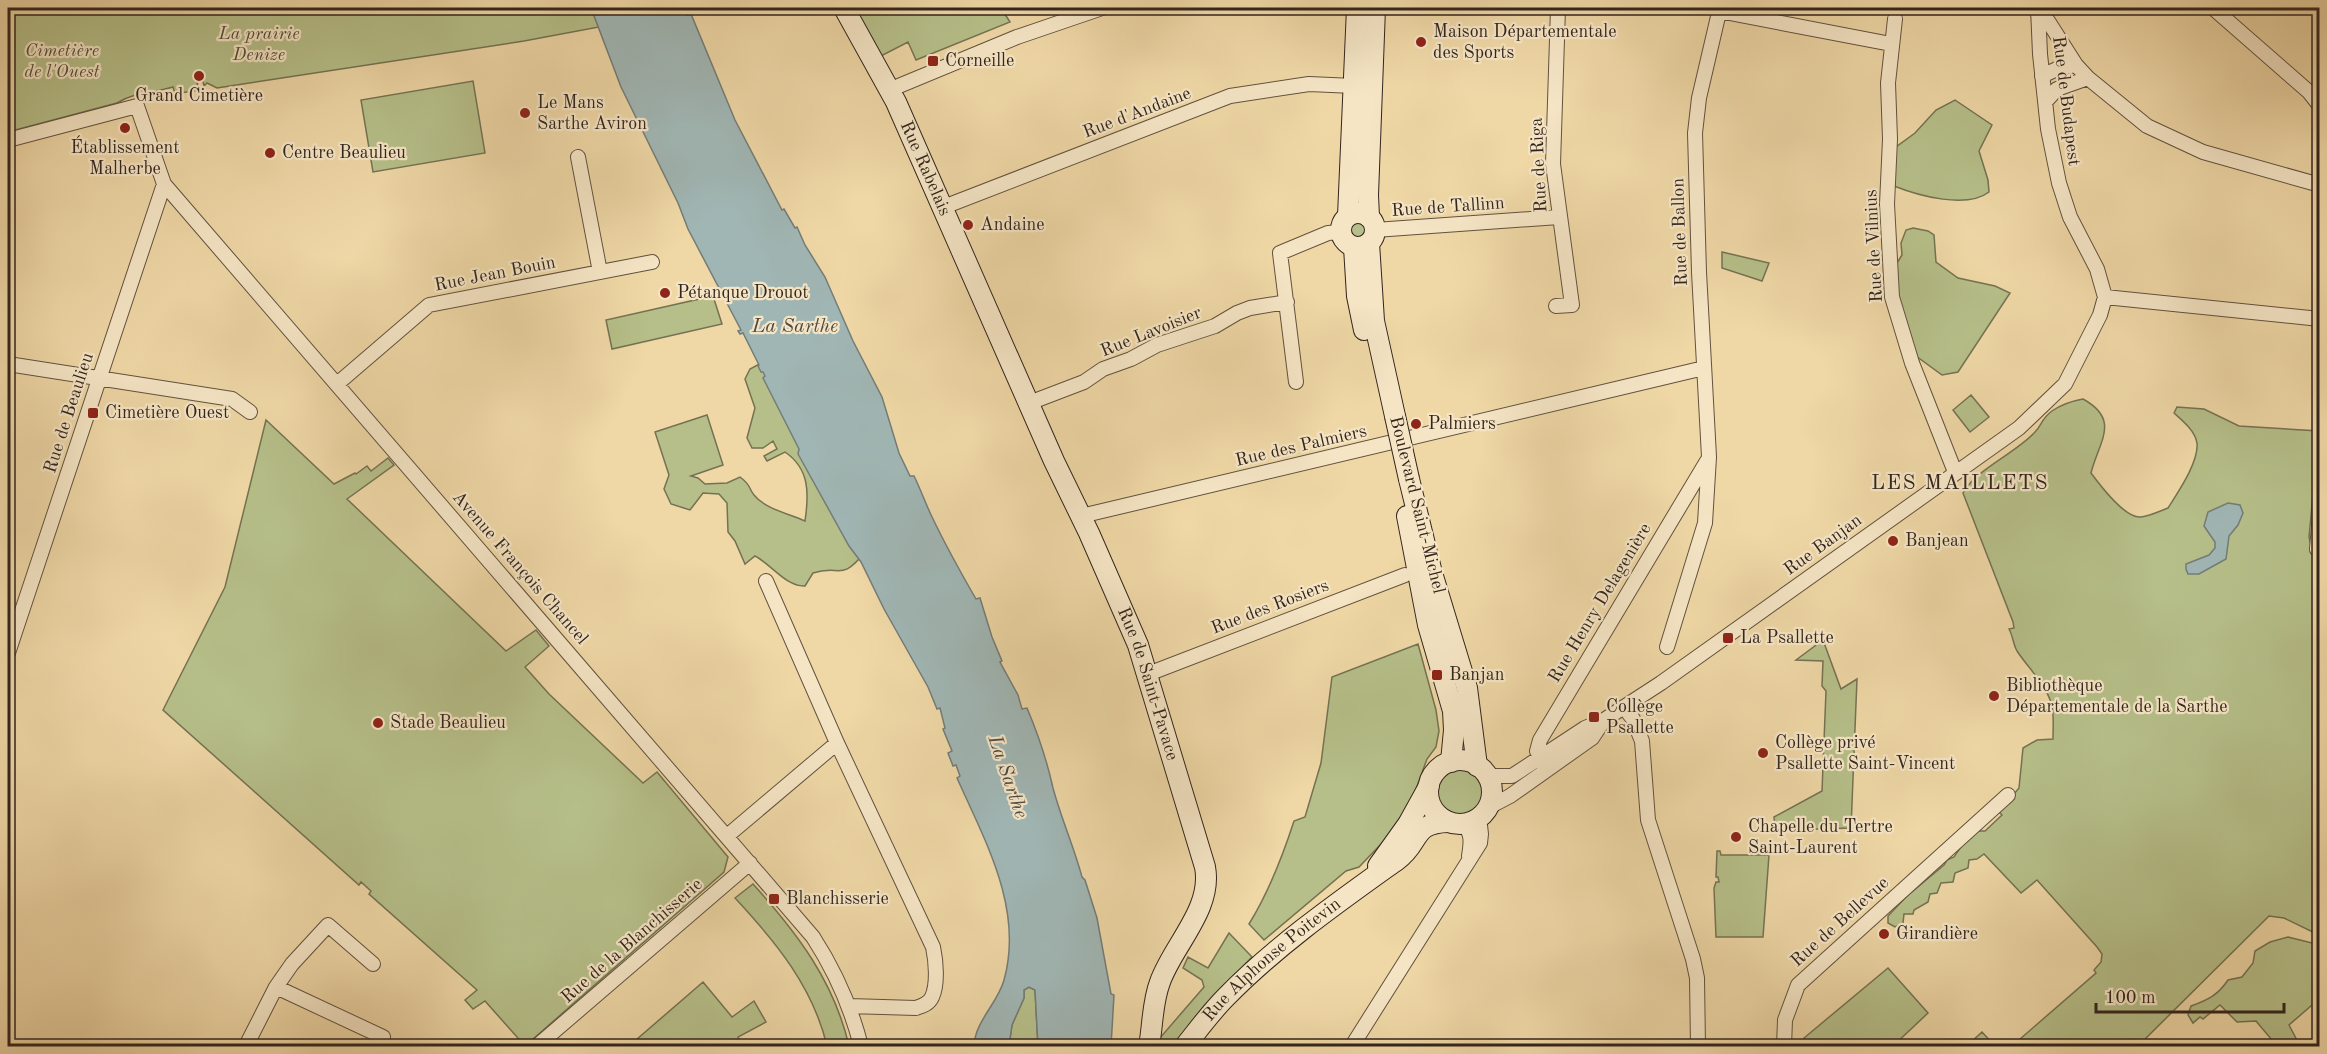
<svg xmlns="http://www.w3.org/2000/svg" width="2327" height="1054" font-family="'Old Standard TT',serif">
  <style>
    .green { fill: #b6bf89; stroke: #747253; stroke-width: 1.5 }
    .water { fill: #a0b6b4; stroke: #747c78; stroke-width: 1.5 }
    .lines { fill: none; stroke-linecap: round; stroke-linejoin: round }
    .street-casing { stroke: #61523f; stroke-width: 16 }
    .secondary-casing { stroke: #32251d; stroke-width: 22 }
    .street { stroke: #f5e5c5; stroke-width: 14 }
    .secondary { stroke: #f5e5c5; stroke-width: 20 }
    .secondary-bridge-casing { stroke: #32251d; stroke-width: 22; stroke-linecap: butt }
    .secondary-bridge { stroke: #f5e5c5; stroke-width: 20 }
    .poi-dot { fill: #8f2418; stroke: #f5e5c5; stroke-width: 2 }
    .labels { text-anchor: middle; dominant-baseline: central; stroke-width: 4.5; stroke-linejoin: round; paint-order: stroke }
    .poi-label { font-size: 18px; fill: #32251d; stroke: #f5e5c5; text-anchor: start }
    .park-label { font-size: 18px; font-style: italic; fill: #534c38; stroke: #f5e5c5 }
    .street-label { font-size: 18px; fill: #32251d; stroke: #f5e5c5 }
    .water-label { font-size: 20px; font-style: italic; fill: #4e4943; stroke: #f5e5c5 }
    .quarter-label { font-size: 21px; letter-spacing: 1.5px; fill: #32251d; stroke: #f5e5c5 }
  </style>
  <rect width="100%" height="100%" fill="#efd7a6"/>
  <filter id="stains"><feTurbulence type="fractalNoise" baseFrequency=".00333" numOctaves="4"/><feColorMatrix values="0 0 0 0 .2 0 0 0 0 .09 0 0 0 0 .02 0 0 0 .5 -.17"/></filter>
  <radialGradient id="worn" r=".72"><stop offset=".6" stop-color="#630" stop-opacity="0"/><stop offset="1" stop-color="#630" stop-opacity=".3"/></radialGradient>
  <path class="green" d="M8,8H591L599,27L524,41L217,88L207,83L204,86L201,72L195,74L199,90L175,94L173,87C154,93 134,92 117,103L8,132Z
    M854,8H1001L1010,22L916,60L908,42L881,56Z
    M473,81L485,153L373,172L361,100Z
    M1955,100L1992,125L1979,151L1988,180L1989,192C1967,209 1919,196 1894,186L1896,147L1915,133L1936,110Z
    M1348 230a10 10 0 1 1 20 0a10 10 0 1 1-20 0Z
    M1913,228L1928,231L1934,235L1936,262L1958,278L1995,286L2010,293L1958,372L1942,375L1916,356L1897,296V263L1902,255L1901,243L1906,230Z
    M1722,252L1769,263L1762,281L1722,268Z
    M713,296L722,324L612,349L606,320Z
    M763,362L865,552C840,583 841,564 813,573L805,586C786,587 771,564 755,556L745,564L735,541L728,532L727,503L719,494L703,493L690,510L671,504L664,489L669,475L655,432L707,415L723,465L691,476L698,478L705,484L727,483L740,477C751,485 748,487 754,495C765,509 790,514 805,521C809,494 810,469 785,452L767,461L764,456L777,449L773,441L763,448H752L747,438L755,408L745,379L750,369Z
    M1971,395L1989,417L1970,432L1953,410Z
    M2083,399C2121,420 2099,441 2091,473C2100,485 2125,519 2141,517C2150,516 2160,511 2168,508C2178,492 2199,462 2197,443C2195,431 2183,421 2174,413L2177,407L2204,409L2239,426L2319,431L2309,537L2312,550L2320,558L2319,935L2284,918L2269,916L2138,1046H2012L2096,973L2094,970L2101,962L2102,954L2097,947L2037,880L2021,893L1984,854L1977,859L1969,860L1968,868L1955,873L1953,882L1941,883L1937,893L1930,894L1928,902L1914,910L1913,914H1904L1903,923L1895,927L1888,923V916L1907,896L1944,865L1947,860L1954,857L1972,831H1985L2002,815L1999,812L2019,788L2023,748L2037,740L2053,739C2053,728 2054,716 2052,706C2047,685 2028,668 2017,651C2013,644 2013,636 2009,629L2014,628L2013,622L1963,493C1975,470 2016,453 2035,432C2042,425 2041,419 2052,411C2062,404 2072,401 2083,399Z
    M266,420L334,484L355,473L356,474L367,466L371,471L388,458L394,465L347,499L506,651L536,630L549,646L525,667L549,694L643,783L657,772L728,857L724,872L525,1046L485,1001L473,1009L465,1000L477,990L369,894L371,891L361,882L359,885L163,710L225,587Z
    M1823,640L1841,689L1857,679L1851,828L1788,830L1775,828L1774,817L1822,791L1826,691L1822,686L1823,661L1796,660Z
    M1418,644L1436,710L1439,731L1436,747L1427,759L1409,808L1383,842L1359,867L1346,871L1264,940L1249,924C1269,892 1282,858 1294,821L1305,817L1321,763L1332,677Z
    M1435 793a24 24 0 1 1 48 0a24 24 0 1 1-48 0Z
    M1717,851H1720L1721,855H1769L1763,937H1716L1714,888L1716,882H1719L1718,877H1716Z
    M753,884C797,933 834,981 849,1046H827C813,987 776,942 735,898Z
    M1229,933L1252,957L1204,1006L1173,1046H1157L1159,1039L1204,987L1202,980L1183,968L1188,957L1208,968Z
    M2288,937L2316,944L2319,943V999L2289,1025L2300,1046H2277L2256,1021L2237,1022L2220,1005L2203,1019L2200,1017L2193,1023L2188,1015L2191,1006C2208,1000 2218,995 2228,980L2242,977L2253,963L2255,951L2270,942Z
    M1888,968L1928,1013L1893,1046H1804V1038Z
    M703,982L732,1017L754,1001L766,1022L738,1037L742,1046H629Z
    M1029,987L1035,990L1038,1046H1009L1012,1025L1024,998V990Z
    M1982,1032L1995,1046H1975L1971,1042Z"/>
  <path class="water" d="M591,8H684L687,15L691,14L735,120L782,210L784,209L795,228L797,227L805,245L825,277L853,341L882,397L899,453L910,476H914C921,490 926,505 933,519C946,546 961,573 976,599L980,598L992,637L1002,661L1000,662L1018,695L1022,709L1027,708C1038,734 1047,761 1053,788C1061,818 1074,847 1082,877L1085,880L1097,918L1111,994L1114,995L1111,1046H1038L1035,990L1029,987L1024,990V998L1012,1025L1009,1046H974C975,1021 998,1003 1004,980C1024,909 985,841 957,778L960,776L956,765L953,766L948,753L952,751L943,729L945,728L940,708L937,709L928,687L884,609L861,562L849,546L798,454L799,449L763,378L765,376L763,372H761L758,366L759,365L743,333L740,334L738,331L741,330L688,229L678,203L621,87Z
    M2228,503L2240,505L2243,513L2238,525L2229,536L2226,559L2199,574H2188L2186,569V564L2209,555L2215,548V542L2204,526L2208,512Z"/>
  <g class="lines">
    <defs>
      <path id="street" d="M2213,8L2309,92L2320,106
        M1719,11L1891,44
        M2038,15L2048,21L2076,65L2088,78L2147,126L2203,152L2320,185
        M1895,19L1888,83L1890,139L1887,204L1892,297L1912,363L1955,472
        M2042,76L2059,68L2076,65
        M889,90L1017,37L1102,8
        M2045,102L2057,89L2088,78
        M8,140L137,106L164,184L813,937C835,971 851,1007 861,1046
        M578,157L600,272
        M941,208L1230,96L1309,84L1354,86
        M1375,230L1559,217
        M2105,297L2320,319
        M1556,306L1572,305L1553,164L1558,8
        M8,364L232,399L250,412
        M1296,382L1280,253L1328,233L1341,232
        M337,384L429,305L652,262
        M1029,403L1084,382L1103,369L1131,359L1157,345L1215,326L1237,313L1250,308L1287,302
        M2320,514L2317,549L2320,550
        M1081,516L1704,368
        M766,581L837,743L933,947C936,961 938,984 932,997C929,1004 922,1006 916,1008L849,1006
        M1667,647L1705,523L1709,457L1699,272L1695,133L1699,98L1720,8
        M8,653L164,184
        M1148,674L1405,575
        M1624,707L1633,719L1642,741L1648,820L1693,959L1697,978L1698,1046
        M1547,770L1537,751L1540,740L1707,461
        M1487,776H1512L1585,728L1604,720L1661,683L2019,428L2065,384L2100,315L2105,297L2097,269L2070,217L2059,183L2048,129L2040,54L2038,8
        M1487,808L1510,796L1592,738L1604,720
        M1462,824C1473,832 1471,843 1469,856
        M727,836L837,743
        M276,987L383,1037
        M8,1046H9
        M246,1046L276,987L292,964L328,925L373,964
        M537,1046L750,863
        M1352,1046L1480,843L1481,834L1479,817
        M1784,1046L1785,1020L1798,985L2008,795"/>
      <g id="secondary">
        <path id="s1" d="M844,8L896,102L1054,461L1089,533L1138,645L1205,867C1213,909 1173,945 1160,982C1152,1003 1153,1025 1149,1046"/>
        <circle cx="1358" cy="230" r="17"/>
        <path d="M1348,216L1357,8"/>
        <path d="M1369,217L1368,195L1375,8"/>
        <path d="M1369,243L1374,321L1395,416"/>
        <path d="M1354,247L1357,296L1364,330"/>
        <path d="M1409,479L1432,573L1467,688L1477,766"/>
        <path d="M1407,516L1428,625L1453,711L1454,730L1451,762"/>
        <circle cx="1460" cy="792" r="32"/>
        <path d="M1378,866L1408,824L1429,786"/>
        <path id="s2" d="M1185,1046C1198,1030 1211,1012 1226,997C1277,945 1337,903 1397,860C1421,843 1411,823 1448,822"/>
      </g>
    </defs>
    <use href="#street" class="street-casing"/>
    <use href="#secondary" class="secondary-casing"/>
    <use href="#street" class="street"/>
    <use href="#secondary" class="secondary"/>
    <defs>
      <path id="secondary-bridge" d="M1395,416L1409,479"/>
    </defs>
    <use href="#secondary-bridge" class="secondary-bridge-casing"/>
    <use href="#secondary-bridge" class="secondary-bridge"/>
  </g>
  <g class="poi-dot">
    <circle cx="1421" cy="42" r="6"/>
    <rect x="927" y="55" width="12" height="12" rx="3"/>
    <circle cx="199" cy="76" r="6"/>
    <circle cx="525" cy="113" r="6"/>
    <circle cx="125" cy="128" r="6"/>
    <circle cx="270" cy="153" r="6"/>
    <circle cx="968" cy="225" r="6"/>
    <circle cx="665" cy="293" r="6"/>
    <rect x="87" y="407" width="12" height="12" rx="3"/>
    <circle cx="1416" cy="424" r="6"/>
    <circle cx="1893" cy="541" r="6"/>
    <rect x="1722" y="632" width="12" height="12" rx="3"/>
    <rect x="1431" y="669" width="12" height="12" rx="3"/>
    <circle cx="1994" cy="696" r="6"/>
    <rect x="1588" y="711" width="12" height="12" rx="3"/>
    <circle cx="378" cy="723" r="6"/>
    <circle cx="1763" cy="753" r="6"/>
    <circle cx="1736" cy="837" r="6"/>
    <rect x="768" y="893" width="12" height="12" rx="3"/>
    <circle cx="1884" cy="934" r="6"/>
  </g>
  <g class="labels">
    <g class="poi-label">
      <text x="1433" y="32">Maison Départementale<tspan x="1433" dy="21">des Sports</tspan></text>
      <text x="945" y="61">Corneille</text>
      <text x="199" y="96" text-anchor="middle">Grand Cimetière</text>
      <text x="537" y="103">Le Mans<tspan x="537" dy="21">Sarthe Aviron</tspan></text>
      <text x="125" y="148" text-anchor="middle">Établissement<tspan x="125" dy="21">Malherbe</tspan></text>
      <text x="282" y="153">Centre Beaulieu</text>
      <text x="980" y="225">Andaine</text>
      <text x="677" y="293">Pétanque Drouot</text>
      <text x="105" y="413">Cimetière Ouest</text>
      <text x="1428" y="424">Palmiers</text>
      <text x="1905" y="541">Banjean</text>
      <text x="1740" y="638">La Psallette</text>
      <text x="1449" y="675">Banjan</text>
      <text x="2006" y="686">Bibliothèque<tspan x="2006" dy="21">Départementale de la Sarthe</tspan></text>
      <text x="1606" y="707">Collège<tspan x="1606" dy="21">Psallette</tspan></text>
      <text x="390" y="723">Stade Beaulieu</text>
      <text x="1775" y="743">Collège privé<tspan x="1775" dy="21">Psallette Saint-Vincent</tspan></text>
      <text x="1748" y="827">Chapelle du Tertre<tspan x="1748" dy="21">Saint-Laurent</tspan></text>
      <text x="786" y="899">Blanchisserie</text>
      <text x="1896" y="934">Girandière</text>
    </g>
    <g class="park-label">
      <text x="259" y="34">La prairie<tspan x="259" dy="21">Denize</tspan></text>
      <text x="62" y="51">Cimetière<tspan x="62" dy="21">de l'Ouest</tspan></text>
    </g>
    <g class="street-label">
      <text transform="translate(2066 101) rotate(83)">Rue de Budapest</text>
      <text transform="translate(1137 113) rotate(-21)">Rue d'Andaine</text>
      <text transform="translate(1539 165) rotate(-93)">Rue de Riga</text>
      <text stroke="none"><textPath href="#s1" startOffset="180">Rue Rabelais</textPath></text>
      <text transform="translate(1448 207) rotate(-4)">Rue de Tallinn</text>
      <text transform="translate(1680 232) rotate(-92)">Rue de Ballon</text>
      <text transform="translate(1874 246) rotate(-93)">Rue de Vilnius</text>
      <text transform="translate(495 274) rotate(-11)">Rue Jean Bouin</text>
      <text transform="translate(1151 332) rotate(-22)">Rue Lavoisier</text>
      <text transform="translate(69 413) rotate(-72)">Rue de Beaulieu</text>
      <text transform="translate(1301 446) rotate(-13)">Rue des Palmiers</text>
      <text transform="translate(1417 505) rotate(76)">Boulevard Saint-Michel</text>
      <text transform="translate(1823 545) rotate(-36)">Rue Banjan</text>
      <text transform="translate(520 568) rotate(49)">Avenue François Chancel</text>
      <text transform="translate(1600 603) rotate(-59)">Rue Henry Delagenière</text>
      <text transform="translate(1270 607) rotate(-21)">Rue des Rosiers</text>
      <text stroke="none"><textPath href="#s1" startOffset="742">Rue de Saint-Pavace</textPath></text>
      <text transform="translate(1840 922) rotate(-42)">Rue de Bellevue</text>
      <text transform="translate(632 941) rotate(-41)">Rue de la Blanchisserie</text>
      <text stroke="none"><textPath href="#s2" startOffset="123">Rue Alphonse Poitevin</textPath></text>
    </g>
    <g class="water-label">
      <text x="795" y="327">La Sarthe</text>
      <text transform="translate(1007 777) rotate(71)">La Sarthe</text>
    </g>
    <g class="quarter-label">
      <text x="1960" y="483">LES MAILLETS</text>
    </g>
  </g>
  <rect width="2327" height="1054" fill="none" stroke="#efd7a6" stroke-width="30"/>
  <rect x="9" y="9" width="2309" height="1036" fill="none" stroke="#32251d" stroke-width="3"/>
  <rect x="15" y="15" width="2297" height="1024" fill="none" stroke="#32251d" stroke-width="1.5"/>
  <path d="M2096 1003v9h188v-9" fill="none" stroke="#32251d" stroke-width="3"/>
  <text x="2105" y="1003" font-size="18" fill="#32251d" stroke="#f5e5c5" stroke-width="4.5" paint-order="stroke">100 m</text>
  <rect width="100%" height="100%" filter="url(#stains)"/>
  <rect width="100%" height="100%" fill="url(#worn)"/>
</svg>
